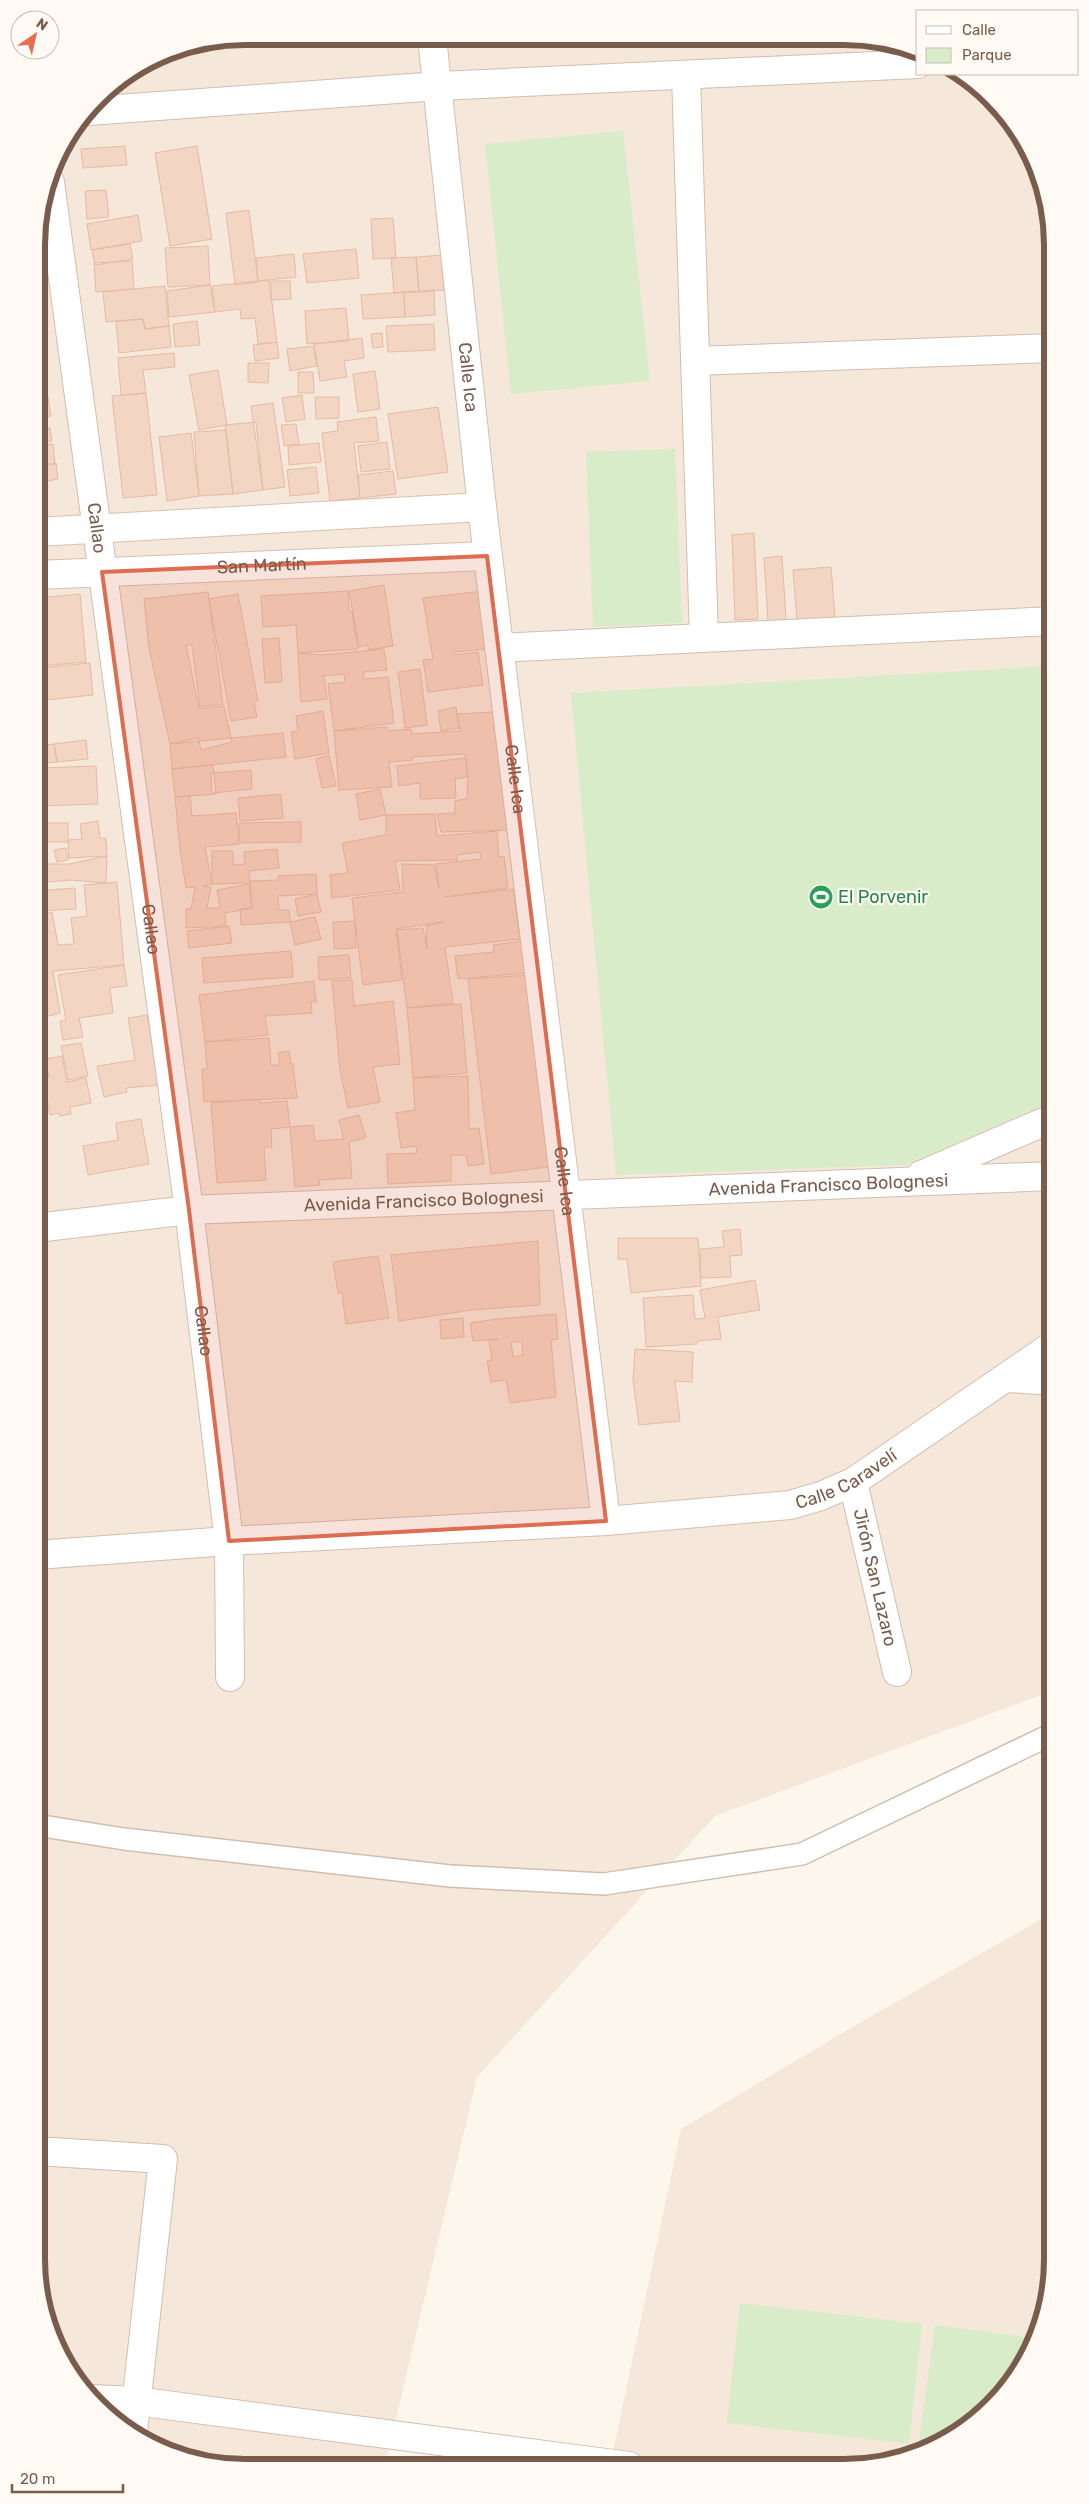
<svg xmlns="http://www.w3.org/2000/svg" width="1089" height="2504" font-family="Rubik,sans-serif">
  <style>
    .residential { fill: #f5e8da }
    .green { fill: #d8ecc9 }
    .building { fill: #f3d5c3; stroke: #e6bba3; fill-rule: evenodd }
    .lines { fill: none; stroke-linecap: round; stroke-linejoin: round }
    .lane-casing { stroke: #d1beb0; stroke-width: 24 }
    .street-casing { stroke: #d1beb0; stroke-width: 30 }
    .secondary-casing { stroke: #d6c0b0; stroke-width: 30 }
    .lane { stroke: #fff; stroke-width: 21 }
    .street { stroke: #fff; stroke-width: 28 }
    .secondary { stroke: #fff; stroke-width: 28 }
    .marked { fill: #dc6d51; fill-opacity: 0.2; stroke: #dc6d51; stroke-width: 4; stroke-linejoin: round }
    .labels { text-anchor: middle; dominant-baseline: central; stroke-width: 4.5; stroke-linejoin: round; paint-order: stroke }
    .street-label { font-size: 18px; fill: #7a5c4d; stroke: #fffaf3 }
    .leisure-label { font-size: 18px; fill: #27864d; stroke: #fffaf3; text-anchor: start }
    .rim { fill: none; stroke: #7a5c4d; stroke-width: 6 }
  </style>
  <rect width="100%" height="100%" fill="#fdf6ec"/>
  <path class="residential" d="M245,36L885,40L918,51V74H960L982,88L1025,140L1046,191L1053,245L1052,1691L715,1816L477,2077L385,2465L204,2464L153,2446L107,2416L71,2375L43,2313L36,2259L37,231L58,153L107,88L165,52Z
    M1052,1913V2273L1042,2327L1009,2386L960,2432L898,2461L844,2468L610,2466L681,2129L861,2022Z"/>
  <path class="green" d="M623,131L650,381L511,394L485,144Z
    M675,449L682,623L593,627L586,452Z
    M1053,666V1101L905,1165L616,1175L571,693Z
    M740,2303L922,2324L909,2444L727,2423Z
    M935,2325L1035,2338L1009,2386L960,2432L933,2445L919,2443Z"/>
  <path class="building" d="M125,146L127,165L83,168L81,149Z
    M197,146L212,239L170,246L155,153Z
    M106,190L109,217L87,219L85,191Z
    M249,210L258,282L235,285L226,213Z
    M138,215L142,241L91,250L87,224Z
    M393,218L396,258L373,259L371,219Z
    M130,244L133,259L95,265L92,250Z
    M208,246L210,285L168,287L165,248Z
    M356,249L359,278L307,283L303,254Z
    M294,254L296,277L258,281L256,258Z
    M442,255L444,290L419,292L416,257Z
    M416,257L419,292L394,293L391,258Z
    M132,261L134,289L96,292L94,263Z
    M269,280L277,342L258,344L255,318L241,319L240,309L215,312L212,286Z
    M271,281H290L291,299L271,300Z
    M210,285L215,312L169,317L167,291Z
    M165,286L169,326L145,329L143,319L106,322L103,292Z
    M434,290L435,315L405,317L404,292Z
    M404,292L405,317L363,319L361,295Z
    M346,308L349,341L307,344L305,311Z
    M37,317L42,351L37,352Z
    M143,319L145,329L169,326L171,347L119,353L116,321Z
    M197,321L200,345L175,347L173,324Z
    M434,324L435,350L388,352L386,326Z
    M382,333L383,347L373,348L371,334Z
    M362,338L364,358L344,361L347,377L320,381L314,344Z
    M277,342L279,358L255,361L253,345Z
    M313,346L317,366L290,371L287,349Z
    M40,353L46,386L37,387V354Z
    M174,353L175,367L143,370L146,393L121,395L118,358Z
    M248,363H269L268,383L248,382Z
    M218,370L227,425L199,430L189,375Z
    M375,371L380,409L358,412L353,374Z
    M298,372H313L314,393H298Z
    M46,386L51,416L37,418V387Z
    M146,393L157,495L123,498L112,396Z
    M302,395L305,419L286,422L282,398Z
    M315,397H339V418L316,419Z
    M273,403L285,487L263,490L251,406Z
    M438,407L448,472L398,479L388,414Z
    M376,417L379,441L354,443L360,498L330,501L322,433L338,431L337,422Z
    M256,422L263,490L233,494L225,425Z
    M296,424L299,444L284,446L281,425Z
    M50,428L52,441L37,442V430Z
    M226,430L233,494L199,496L194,432Z
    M191,433L199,496L167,501L159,437Z
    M387,442L390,469L361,472L358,446Z
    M319,443L321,462L289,465L288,446Z
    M53,444L55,464L37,466V446Z
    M56,463L58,479L37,483V466Z
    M316,467L319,493L290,496L287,470Z
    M393,471L396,494L360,498L358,475Z
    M754,533L758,619L735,620L732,535Z
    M782,556L786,620L768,621L764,558Z
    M831,567L835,617L797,620L793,570Z
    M384,585L393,646L368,650V645L359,647L349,591Z
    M348,591L349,611H352L358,649L298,653L296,625L263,627L261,596Z
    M483,591L489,649L454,652V655L478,652L483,685L428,692L423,660L433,659L423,598Z
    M208,592L223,704L200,707L192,645H186L199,709L224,706L232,742L201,750L198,738L170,744L149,648L144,599Z
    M80,594L86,662L37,666V598Z
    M238,594L258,701L254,702L257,717L231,721L209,599Z
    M279,638L282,682L265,683L262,639Z
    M384,649L387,670L363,672L364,679L388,677L394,723L334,731L328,684L345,682L344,674L321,676L324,677L327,699L301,702L298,653L321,655Z
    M90,663L93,695L37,701V668Z
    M420,669L427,725L405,728L398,672Z
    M456,707L459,728L441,731L438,711Z
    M323,711L329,753L295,759L291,732L298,731L296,716Z
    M494,712V731L503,755L511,830L441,832L437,814L455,813V801L467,798L468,777L465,754L413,757V760L389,762L392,787L339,790L334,731L387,727V731L411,729L412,734L460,731L457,714Z
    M283,733L286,757L172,769L170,744Z
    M86,740L88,759L57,762L54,744Z
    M54,744L57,762L37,764V746Z
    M329,755L336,786L322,788L316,759Z
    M466,758L468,777L455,779L456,798L420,799V783L399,786L397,766Z
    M213,765L216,794L175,797L172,769Z
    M96,766L98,804L37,806V768Z
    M251,770L252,789L212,793L211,773Z
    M380,789L386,815L360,820L356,794Z
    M281,794L283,818L240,821L238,798Z
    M190,796L192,816L236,813L239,844L205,847L212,884L203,886L211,887L207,908H220L217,890L249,884L252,908L225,913L226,926L186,928V909H191L195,887L186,888L180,850L175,797Z
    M435,814L437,836L497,831L499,857L504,856L508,888L446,897L513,889L520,939L445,947L453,1003L407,1008L397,930L423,928L427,949L426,926L443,922L396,929L402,980L363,985L352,898L403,892L402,864L434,865L439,888L436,864L481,859L480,852L457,855V860L395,861L400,890L332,898L330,875L348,873L342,843L386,835V815Z
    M98,821L100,838H106L107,856L69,858L68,840L82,839L80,824Z
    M301,822V842L240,843L239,823Z
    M37,823H68V842H37Z
    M66,848L68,860L57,862L54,850Z
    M277,849L279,868L249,871L250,883L212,884V851H233V865L245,864L244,852Z
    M107,856L106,883L70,880L37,883V864H69Z
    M316,874L317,894L278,896L279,910H289L290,922L241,925L240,909L252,908L250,881L278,880V876Z
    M117,882L124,965L53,971L60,1013L37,1019V915L52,912L58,945L74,944L71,918L87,916L84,885Z
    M75,888L76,909L37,911V891Z
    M317,894L321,912L298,916L295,899Z
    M315,917L321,939L295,945L290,922Z
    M355,921L356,948L334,949L333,922Z
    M229,926L232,943L189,948L187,931Z
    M521,941L527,973L458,979L455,956L494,952L493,945Z
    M291,951L293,977L204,983L202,958Z
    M349,955L351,978L319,980L318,957Z
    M124,965L127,986L110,988L113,1013L79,1018L83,1037L63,1040L60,1021L66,1020L58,975Z
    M531,975L556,1166L491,1174L468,979Z
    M352,980L354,1006L393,1001L400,1064L373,1067L380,1102L348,1108L340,1070L332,981Z
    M314,981L316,1002H311L312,1013L265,1016L268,1035L205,1042L199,995Z
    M461,1004L467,1073L413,1078L407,1008Z
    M147,1015L159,1085L126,1088L127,1092L104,1097L97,1066L135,1060L128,1018Z
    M269,1038L271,1065H280L278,1053L289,1051L291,1064H293L297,1098L204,1102L202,1069H207L205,1042Z
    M81,1043L88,1076L68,1080L61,1046Z
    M62,1056L67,1082L86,1078L91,1103L70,1107L71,1114L60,1116L59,1113L50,1115L43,1077H49L46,1059Z
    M468,1076L469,1129L479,1128L484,1164L468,1166L466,1155H451V1181L388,1184L387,1154L417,1153L416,1146L401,1148L396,1113L415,1110L413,1078Z
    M260,1099V1103L287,1101L290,1127L271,1129L272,1147H264L266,1180L217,1183L211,1103Z
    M359,1115L366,1138L349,1142L352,1178L319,1180L320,1185L295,1187L290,1127L313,1125L315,1141L344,1139L339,1120Z
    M141,1119L149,1164L88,1175L83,1146L118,1140L116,1123Z
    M740,1229L742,1255L730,1256L731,1277L701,1278L700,1249L724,1247L722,1231Z
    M618,1238H698L701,1286L631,1293L627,1259H618Z
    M538,1241L540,1305L472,1310L399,1321L391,1255Z
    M378,1256L389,1318L346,1324L342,1293H338L333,1262Z
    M755,1280L760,1310L718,1317L721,1339L697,1341V1344L646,1347L643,1298L693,1295L695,1319L705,1318L700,1290Z
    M556,1314L558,1339L551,1340L556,1397L510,1403L506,1380L491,1382L487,1361L492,1360L489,1340L498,1339L473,1341L470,1323L497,1319ZM511,1342H522L523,1355L513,1357Z
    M463,1318L464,1337L441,1339L440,1320Z
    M635,1349L693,1352L692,1382L675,1381L680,1421L639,1425L633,1380Z"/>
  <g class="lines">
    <defs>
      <path id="lane" d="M36,1825L124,1839L450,1876L604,1884L802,1854L1052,1734"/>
      <g id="street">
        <path id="s1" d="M432,37L482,507"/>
        <path d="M686,75L704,638"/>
        <path d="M89,111L439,86L918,64"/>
        <path id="s2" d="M50,182L189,1210L229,1541L230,1677"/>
        <path d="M695,361L1053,348"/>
        <path d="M499,648L1053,621"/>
        <path d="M921,1175L1053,1118"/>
        <path id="s3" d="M36,1228L189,1210L1053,1176"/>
        <path d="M1007,1378L1053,1381"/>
        <path id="s4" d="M853,1482L897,1672"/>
        <path d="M36,1555L229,1541L606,1521"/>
        <path d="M36,2151L163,2159L133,2433"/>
        <path d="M92,2399L136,2401L629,2466"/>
      </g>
      <g id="secondary">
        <path id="s5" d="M37,532L482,507L606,1521L790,1505L821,1496L853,1482L1053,1345"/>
        <path id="s6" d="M37,575L487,556"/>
      </g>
    </defs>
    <use href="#lane" class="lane-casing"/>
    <use href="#street" class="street-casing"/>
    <use href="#secondary" class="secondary-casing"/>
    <use href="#lane" class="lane"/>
    <use href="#street" class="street"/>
    <use href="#secondary" class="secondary"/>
  </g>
  <path class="marked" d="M487,556L606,1521L229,1541L189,1210L102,572Z"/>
  <defs>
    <symbol id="stadium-disc" viewBox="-11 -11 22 22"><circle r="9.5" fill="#2e9e5b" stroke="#fffaf3"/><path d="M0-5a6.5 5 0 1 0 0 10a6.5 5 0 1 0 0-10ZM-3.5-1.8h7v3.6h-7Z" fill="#fff"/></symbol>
  </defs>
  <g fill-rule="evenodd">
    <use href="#stadium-disc" x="807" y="883" width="28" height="28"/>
  </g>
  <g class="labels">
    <g class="street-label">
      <text stroke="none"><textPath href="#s1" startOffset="342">Calle Ica</textPath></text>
      <text stroke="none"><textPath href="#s2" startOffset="349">Callao</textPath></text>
      <text stroke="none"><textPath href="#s6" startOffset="225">San Martín</textPath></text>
      <text stroke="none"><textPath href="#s5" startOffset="720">Calle Ica</textPath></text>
      <text stroke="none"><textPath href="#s2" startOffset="754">Callao</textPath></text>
      <text stroke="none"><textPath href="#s5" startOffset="1125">Calle Ica</textPath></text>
      <text stroke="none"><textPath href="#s3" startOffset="794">Avenida Francisco Bolognesi</textPath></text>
      <text stroke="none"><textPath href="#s3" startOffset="389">Avenida Francisco Bolognesi</textPath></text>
      <text stroke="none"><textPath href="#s2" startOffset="1159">Callao</textPath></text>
      <text stroke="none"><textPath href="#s5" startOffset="1714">Calle Caravelí</textPath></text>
      <text stroke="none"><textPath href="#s4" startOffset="98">Jirón San Lazaro</textPath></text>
    </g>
    <g class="leisure-label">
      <text x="838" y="897">El Porvenir</text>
    </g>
  </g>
  <path d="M0 0H1089V2504H0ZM245 45H844A200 200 0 0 1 1044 245V2259A200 200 0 0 1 844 2459H245A200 200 0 0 1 45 2259V245A200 200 0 0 1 245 45Z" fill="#fffaf3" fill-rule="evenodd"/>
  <path class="rim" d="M245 45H844A200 200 0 0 1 1044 245V2259A200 200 0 0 1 844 2459H245A200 200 0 0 1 45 2259V245A200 200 0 0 1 245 45Z"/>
  <rect x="916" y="10" width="162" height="65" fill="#fffaf3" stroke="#cabbb1"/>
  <rect x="926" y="26" width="25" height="8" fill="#ffffff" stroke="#cabbb1"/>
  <text x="962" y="35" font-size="15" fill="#7a5c4d">Calle</text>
  <rect x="926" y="48" width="25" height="15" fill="#d8ecc9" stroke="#cabbb1"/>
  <text x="962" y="60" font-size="15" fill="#7a5c4d">Parque</text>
  <g transform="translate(35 35) rotate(34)"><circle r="24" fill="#fffaf3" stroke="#cabbb1"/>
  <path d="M0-4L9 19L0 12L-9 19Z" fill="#e76f51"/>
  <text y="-8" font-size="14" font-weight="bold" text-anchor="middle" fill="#7a5c4d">N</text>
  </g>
  <path d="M12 2484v8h111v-8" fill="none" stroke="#7a5c4d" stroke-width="2.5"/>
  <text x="20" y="2484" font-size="15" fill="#7a5c4d" stroke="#fffaf3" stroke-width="4" paint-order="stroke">20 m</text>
</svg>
